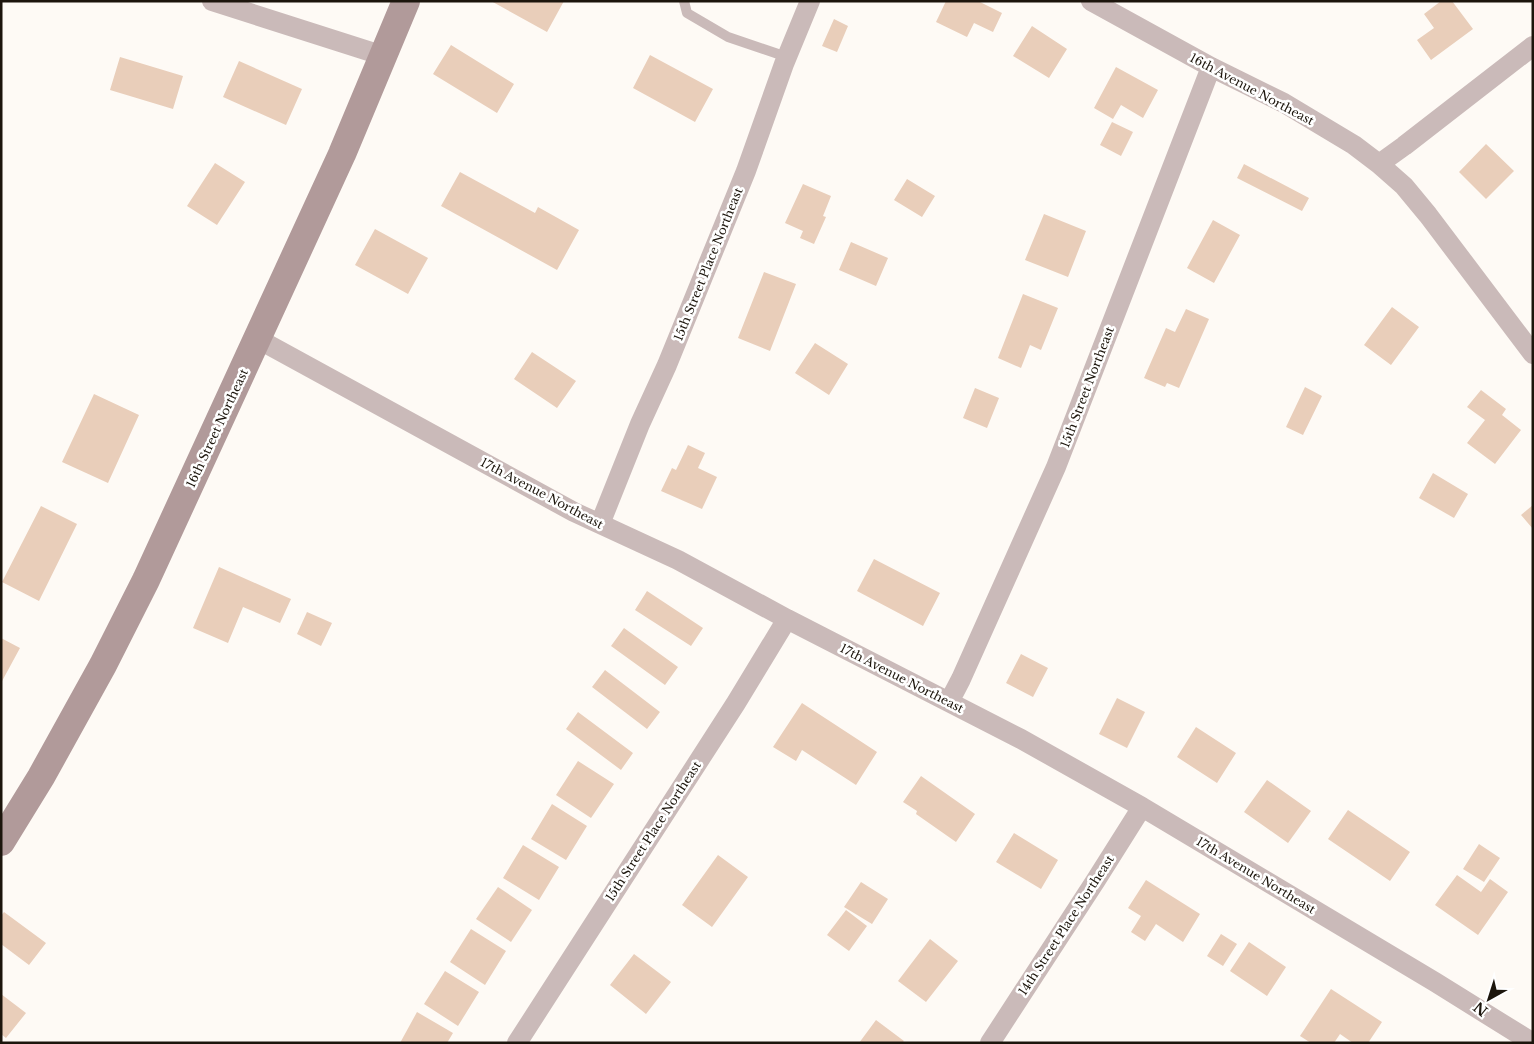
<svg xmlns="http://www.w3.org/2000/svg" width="1534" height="1044" font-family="'Libre Baskerville',serif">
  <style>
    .building { fill: #e9ceba }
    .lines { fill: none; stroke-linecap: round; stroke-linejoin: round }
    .service { stroke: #cabab9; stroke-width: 10 }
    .minor { stroke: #cabab9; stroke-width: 20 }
    .secondary { stroke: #b19a9a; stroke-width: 28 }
    .labels { text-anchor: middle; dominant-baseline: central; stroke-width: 5; stroke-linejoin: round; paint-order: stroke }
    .street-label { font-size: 12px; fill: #1c150c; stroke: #fff }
  </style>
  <rect width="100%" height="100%" fill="#fefaf5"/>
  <path class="building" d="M491,1H564L547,32Z
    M946,1H978L1002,13L993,32L974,23L967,37L936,22Z
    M1441,1H1452L1473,29L1431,60L1417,40L1434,28L1424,14Z
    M834,19L848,26L837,52L822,46Z
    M1032,26L1067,49L1049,78L1013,56Z
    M451,45L514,84L497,113L433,74Z
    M650,55L713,89L695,122L633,88Z
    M120,57L183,76L173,109L110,90Z
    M239,61L302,89L286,125L223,97Z
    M1116,67L1158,90L1143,118L1121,105L1113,119L1094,108Z
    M1112,122L1133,132L1121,156L1100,145Z
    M1486,144L1514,171L1486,199L1459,172Z
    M215,163L245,182L217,225L187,206Z
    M1244,164L1309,198L1302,211L1237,178Z
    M460,172L535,213L538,207L579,230L557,270L441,206Z
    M907,179L935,196L922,217L894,200Z
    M803,184L831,196L823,216L826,217L814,244L800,238L803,231L785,223Z
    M1044,214L1086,231L1068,277L1025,260Z
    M1213,220L1240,235L1214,283L1187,268Z
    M375,229L428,258L408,294L355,265Z
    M851,242L888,258L876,286L839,270Z
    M764,272L796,284L770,351L738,338Z
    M1023,294L1058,308L1041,350L1030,345L1021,368L998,358Z
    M1392,307L1419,327L1391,365L1364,345Z
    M1186,309L1209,319L1179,388L1167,383L1165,387L1144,378L1166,328L1175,332Z
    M815,343L848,364L829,395L795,373Z
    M532,352L576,381L557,408L514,379Z
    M1305,387L1322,396L1303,435L1286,427Z
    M975,388L999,398L987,428L963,418Z
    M1481,390L1506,409L1502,415L1521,430L1495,464L1467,443L1485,420L1467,407Z
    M94,394L139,415L108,483L62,462Z
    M688,445L705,453L698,468L717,477L702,509L661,491L672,468L676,470Z
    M1433,473L1468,494L1454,518L1419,498Z
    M1533,505V529L1521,515Z
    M41,506L77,524L39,601L2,582Z
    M874,559L940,593L923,626L857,591Z
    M219,567L291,599L280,623L243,607L228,643L193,628Z
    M647,591L703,628L691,646L635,610Z
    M307,612L332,623L321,646L297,634Z
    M624,628L678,667L665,685L611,646Z
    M1,638L20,648L1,683Z
    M1021,654L1048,668L1033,697L1006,683Z
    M605,670L660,712L647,729L592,687Z
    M1117,698L1145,712L1127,748L1099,734Z
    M802,703L877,752L856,785L802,750L796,761L773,747Z
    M578,712L633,753L621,770L566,729Z
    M1196,727L1236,753L1217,783L1177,757Z
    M578,761L614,784L591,818L556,795Z
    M921,776L975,814L956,842L916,814L917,811L903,802Z
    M1267,780L1311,811L1288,843L1244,812Z
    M552,804L587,826L566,860L531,839Z
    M1348,810L1410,852L1390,881L1328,839Z
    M1014,833L1058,860L1041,889L996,862Z
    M1479,844L1500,858L1484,882L1463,869Z
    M523,845L559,867L539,900L503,878Z
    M718,855L748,877L712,927L682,905Z
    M1457,875L1481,892L1490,879L1508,892L1478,935L1435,905Z
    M1146,880L1200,914L1183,942L1156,924L1145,941L1131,932L1141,916L1128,908Z
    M861,882L888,899L872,924L844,907Z
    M498,887L532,910L511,942L476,919Z
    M846,910L867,926L849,951L827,935Z
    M4,912L46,943L29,965L1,944V916Z
    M471,929L506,951L485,985L450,962Z
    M1221,934L1237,944L1223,966L1207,956Z
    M930,939L958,961L926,1002L898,981Z
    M1249,942L1286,967L1267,996L1230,971Z
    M634,954L671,982L646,1014L610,985Z
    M445,971L479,992L458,1026L424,1004Z
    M1331,989L1382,1022L1368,1043H1353L1340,1034L1334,1043H1311L1300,1036Z
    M1,994L26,1013L6,1038L1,1034Z
    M417,1012L453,1033L447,1043H400Z
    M876,1020L904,1041L902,1043H859Z"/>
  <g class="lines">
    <path class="service" d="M684,1L687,13L728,37L787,57"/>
    <path class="minor" d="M212,1L384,56
      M1091,1L1211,67L1284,103L1354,145L1379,164L1404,186L1428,215L1533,354
      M1379,164L1404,146L1533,46
      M258,339L574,512L678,560L787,619L1021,739L1142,807L1435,982L1533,1043
      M600,524L640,424L667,365L746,171L784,64L810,1
      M949,702L961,679L1056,467L1211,67
      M517,1043L736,703L787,619
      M990,1043L1096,880L1142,807"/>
    <path class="secondary" d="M1,842L41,777L103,665L146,580L342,154L406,1"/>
  </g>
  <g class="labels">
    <g class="street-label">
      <text transform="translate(1252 89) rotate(28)">16th Avenue Northeast</text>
      <text transform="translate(708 264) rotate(-68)">15th Street Place Northeast</text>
      <text transform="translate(1087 387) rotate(-69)">15th Street Northeast</text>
      <text transform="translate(217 428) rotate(-65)">16th Street Northeast</text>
      <text transform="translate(542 493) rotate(28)">17th Avenue Northeast</text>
      <text transform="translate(902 678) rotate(27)">17th Avenue Northeast</text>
      <text transform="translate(653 831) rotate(-57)">15th Street Place Northeast</text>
      <text transform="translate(1256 875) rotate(31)">17th Avenue Northeast</text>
      <text transform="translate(1066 925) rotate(-57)">14th Street Place Northeast</text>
    </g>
  </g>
  <rect width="1534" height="1044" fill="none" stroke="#1c150c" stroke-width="5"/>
  <g transform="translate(1489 999) rotate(219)" stroke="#ffffff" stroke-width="4" paint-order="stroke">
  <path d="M0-4L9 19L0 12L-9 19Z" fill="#1c150c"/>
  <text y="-8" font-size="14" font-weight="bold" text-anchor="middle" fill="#1c150c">N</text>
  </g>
</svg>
